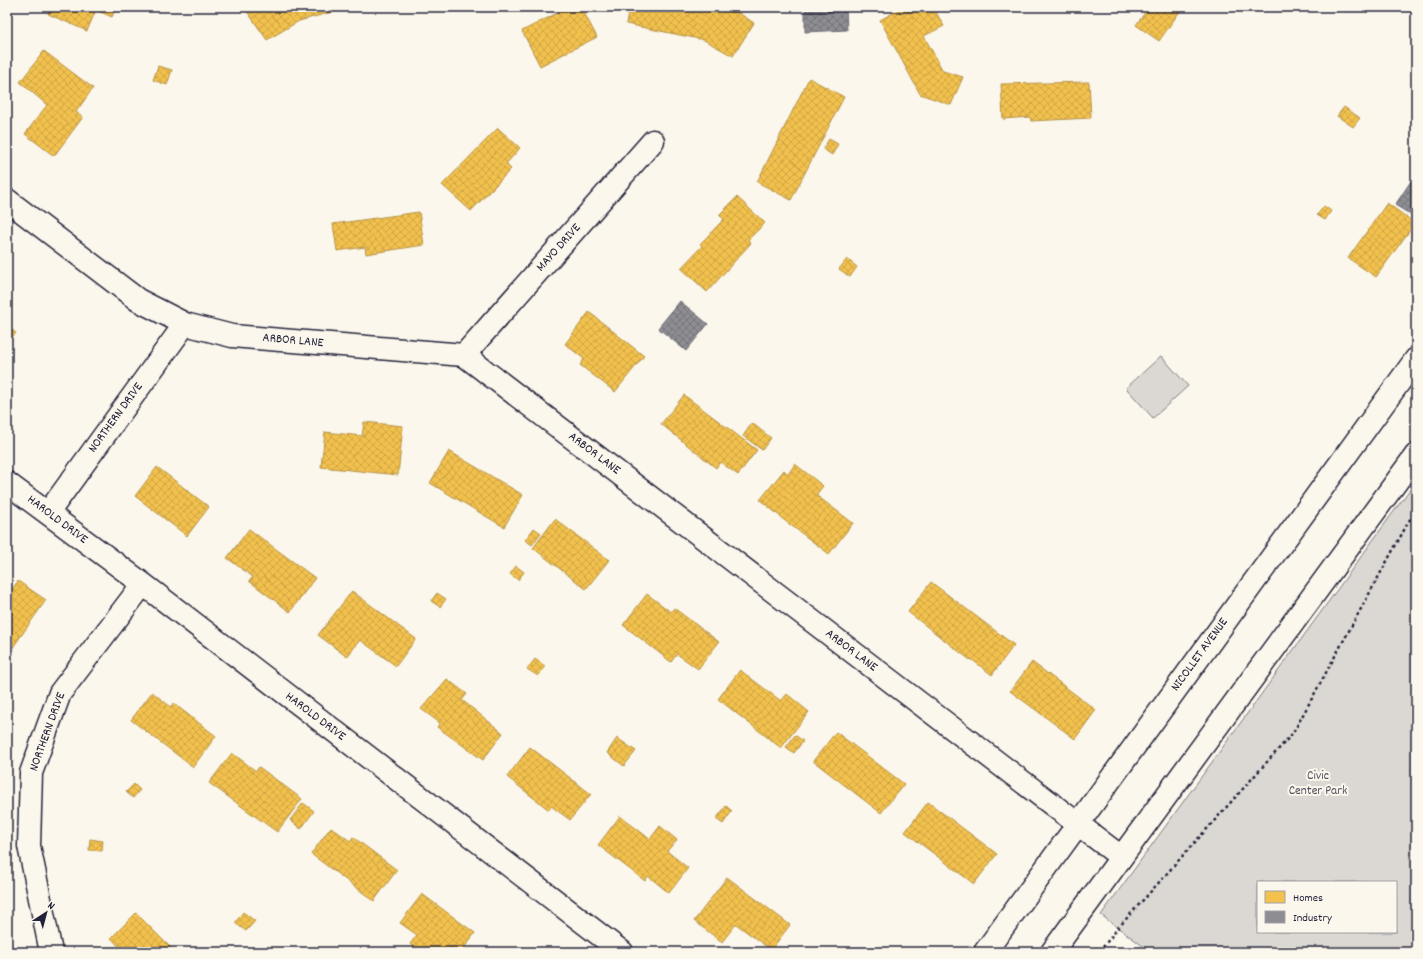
<svg xmlns="http://www.w3.org/2000/svg" width="1423" height="959" font-family="Dekko,sans-serif">
  <style>
    .green { fill: #dbd8d3; stroke: #7e7d87; fill-rule: evenodd }
    .homes { fill: url(#homes-cross-hatch); stroke: #b49148 }
    .industry { fill: url(#industry-cross-hatch); stroke: #6d6d78 }
    .lines { fill: none; stroke-linecap: round; stroke-linejoin: round }
    .minor-casing { stroke: #22223b; stroke-width: 25 }
    .major-casing { stroke: #22223b; stroke-width: 25 }
    .path { stroke: #22223b; stroke-width: 2.5; stroke-dasharray: 3 3; stroke-linecap: butt }
    .minor { stroke: #fbf7ec; stroke-width: 22 }
    .major { stroke: #fbf7ec; stroke-width: 22 }
    .labels { text-anchor: middle; dominant-baseline: central; stroke-width: 4; stroke-linejoin: round; paint-order: stroke }
    .street-label { font-size: 13px; fill: #22223b; stroke: #fbf7ec }
    .park-label { font-size: 13px; fill: #505061; stroke: #fbf7ec }
  </style>
  <defs>
    <pattern id="homes-cross-hatch" width="8" height="8" patternUnits="userSpaceOnUse"><rect width="8" height="8" fill="#f2c14e"/><path d="M0 0l8 8M0 8l8-8" fill="none" stroke="#cfa645"/></pattern>
    <pattern id="industry-cross-hatch" width="8" height="8" patternUnits="userSpaceOnUse"><rect width="8" height="8" fill="#8d8d92"/><path d="M0 0l8 8M0 8l8-8" fill="none" stroke="#737378"/></pattern>
  </defs>
  <rect width="100%" height="100%" fill="#fbf7ec"/>
  <filter id="ink" filterUnits="userSpaceOnUse"><feTurbulence type="fractalNoise" baseFrequency=".025" numOctaves="2"/><feDisplacementMap in="SourceGraphic" scale="8" xChannelSelector="R" yChannelSelector="G"/><feConvolveMatrix kernelMatrix="1 2 1 2 8 2 1 2 1" color-interpolation-filters="sRGB"/></filter>
  <g filter="url(#ink)">
    <path class="green" d="M1161,356L1188,386L1153,418L1126,388Z
      M1416,481V952H1151L1101,915ZM1258,882H1396V932H1258Z"/>
    <path class="homes" d="M51,7H116L112,17L96,10L87,31L48,14Z
      M244,7H335L336,11L299,21L267,40Z
      M569,7H581L597,37L540,66L522,31Z
      M629,7H710L739,13L754,23L733,56L704,40L626,24Z
      M904,7H933L944,26L924,36L943,71L963,77L951,105L920,94L880,20Z
      M1149,7H1183L1159,41L1136,25Z
      M44,51L93,88L76,112L83,117L54,156L25,134L47,105L20,82Z
      M158,66L172,70L167,85L153,80Z
      M809,78L844,97L791,200L757,182Z
      M1089,82L1091,118L1031,121L1030,117L1003,119L1001,84Z
      M1344,107L1360,118L1353,127L1337,116Z
      M498,128L520,148L506,164L511,169L471,211L442,185Z
      M829,139L838,144L832,155L823,149Z
      M737,197L765,223L748,240L751,243L707,292L681,268L702,246L700,244L724,219L719,215Z
      M1387,203L1415,223L1376,277L1348,258Z
      M1324,206L1331,211L1325,220L1317,215Z
      M419,212L424,245L366,254L365,247L337,251L333,224Z
      M847,259L857,267L850,277L839,269Z
      M589,312L644,356L615,392L580,365L584,359L565,344Z
      M7,326L16,333L7,343Z
      M684,395L757,450L738,475L720,462L716,468L661,424Z
      M364,422L403,426L398,475L321,467L325,432L362,436Z
      M752,423L771,438L762,450L743,436Z
      M449,451L523,495L504,527L430,483Z
      M795,464L823,486L816,495L853,523L829,554L780,517H781L760,500L784,470L788,474Z
      M157,467L209,507L187,536L135,496Z
      M555,519L609,560L586,589L533,548Z
      M534,528L541,533L532,545L525,540Z
      M249,529L315,578L290,612L249,581L253,577L227,558Z
      M516,566L524,572L518,580L510,574Z
      M18,581L46,600L7,656V596Z
      M931,582L1014,645L992,675L971,659L970,660L908,612Z
      M352,591L416,639L396,666L360,640L347,657L318,635Z
      M437,593L446,599L440,607L431,601Z
      M647,594L671,612L674,608L719,642L698,669L677,654L671,662L623,625Z
      M535,659L545,666L538,676L527,669Z
      M1032,662L1096,710L1075,739L1010,691Z
      M740,670L781,701L787,694L809,712L781,748L718,699Z
      M447,679L467,694L462,700L503,733L483,760L437,727L440,723L421,709Z
      M152,692L171,707L173,703L216,736L193,767L131,720Z
      M836,732L904,784L881,813L813,761Z
      M795,735L803,741L794,753L786,747Z
      M617,738L636,751L624,766L607,753Z
      M530,747L591,794L570,820L551,806L549,810L507,777Z
      M232,753L256,771L259,767L302,799L277,832L209,783Z
      M134,784L140,790L133,798L126,792Z
      M928,802L997,854L974,884L905,832Z
      M303,803L314,811L301,829L290,820Z
      M726,806L732,811L723,824L716,819Z
      M620,816L650,839L660,826L677,840L667,851L688,868L669,893L648,876L645,881L598,845Z
      M331,827L350,841L353,837L397,870L374,901L311,854Z
      M90,839L103,841L102,851L89,850Z
      M727,877L790,925L771,950L736,924L722,942L694,921Z
      M422,894L475,933L461,952H438L434,949L431,952H420L410,944L417,935L400,923Z
      M243,912L255,921L246,931L235,923Z
      M136,913L175,952H124L111,938Z"/>
    <path class="industry" d="M805,7H846L847,30L805,32Z
      M1411,181L1416,185V218L1395,205Z
      M680,301L708,324L686,351L658,328Z"/>
    <g class="lines">
      <defs>
        <path id="minor" d="M7,200L138,300L185,324L232,336L464,355L1121,857
          M464,355L653,141
          M7,483L143,584L622,952
          M48,513L185,324
          M51,952L29,846L31,773L60,693L143,584"/>
        <path id="major" d="M985,952L1416,359
          M1052,952L1416,455"/>
      </defs>
      <use href="#minor" class="minor-casing"/>
      <use href="#major" class="major-casing"/>
      <path class="path" d="M1099,952L1118,928L1293,733L1409,521L1416,511"/>
      <use href="#minor" class="minor"/>
      <use href="#major" class="major"/>
    </g>
  </g>
  <g class="labels">
    <g class="street-label">
      <text transform="translate(559 248) rotate(-48)">MAYO DRIVE</text>
      <text transform="translate(293 341) rotate(5)">ARBOR LANE</text>
      <text transform="translate(116 418) rotate(-54)">NORTHERN DRIVE</text>
      <text transform="translate(594 454) rotate(37)">ARBOR LANE</text>
      <text transform="translate(57 520) rotate(37)">HAROLD DRIVE</text>
      <text transform="translate(851 651) rotate(37)">ARBOR LANE</text>
      <text transform="translate(1200 655) rotate(-54)">NICOLLET AVENUE</text>
      <text transform="translate(315 717) rotate(37)">HAROLD DRIVE</text>
      <text transform="translate(48 732) rotate(-70)">NORTHERN DRIVE</text>
    </g>
    <g class="park-label">
      <text x="1318" y="776">Civic<tspan x="1318" dy="15">Center Park</tspan></text>
    </g>
  </g>
  <rect width="1423" height="959" fill="none" stroke="#fbf7ec" stroke-width="24"/>
  <rect x="12" y="12" width="1399" height="935" fill="none" stroke="#22223b" stroke-width="1.5" filter="url(#ink)"/>
  <rect x="1257" y="881" width="140" height="52" fill="#fbf7ec" stroke="#a4a2a5"/>
  <rect x="1265" y="891" width="20" height="12" fill="#f2c14e" stroke="#a4a2a5"/>
  <text x="1293" y="901" font-size="12" fill="#22223b">Homes</text>
  <rect x="1265" y="911" width="20" height="12" fill="#8d8d92" stroke="#a4a2a5"/>
  <text x="1293" y="921" font-size="12" fill="#22223b">Industry</text>
  <g transform="translate(46 913) rotate(36)" stroke="#fbf7ec" stroke-width="3" paint-order="stroke">
  <path d="M0-3L7 15L0 10L-7 15Z" fill="#22223b"/>
  <text y="-6" font-size="11" font-weight="bold" text-anchor="middle" fill="#22223b">N</text>
  </g>
</svg>
